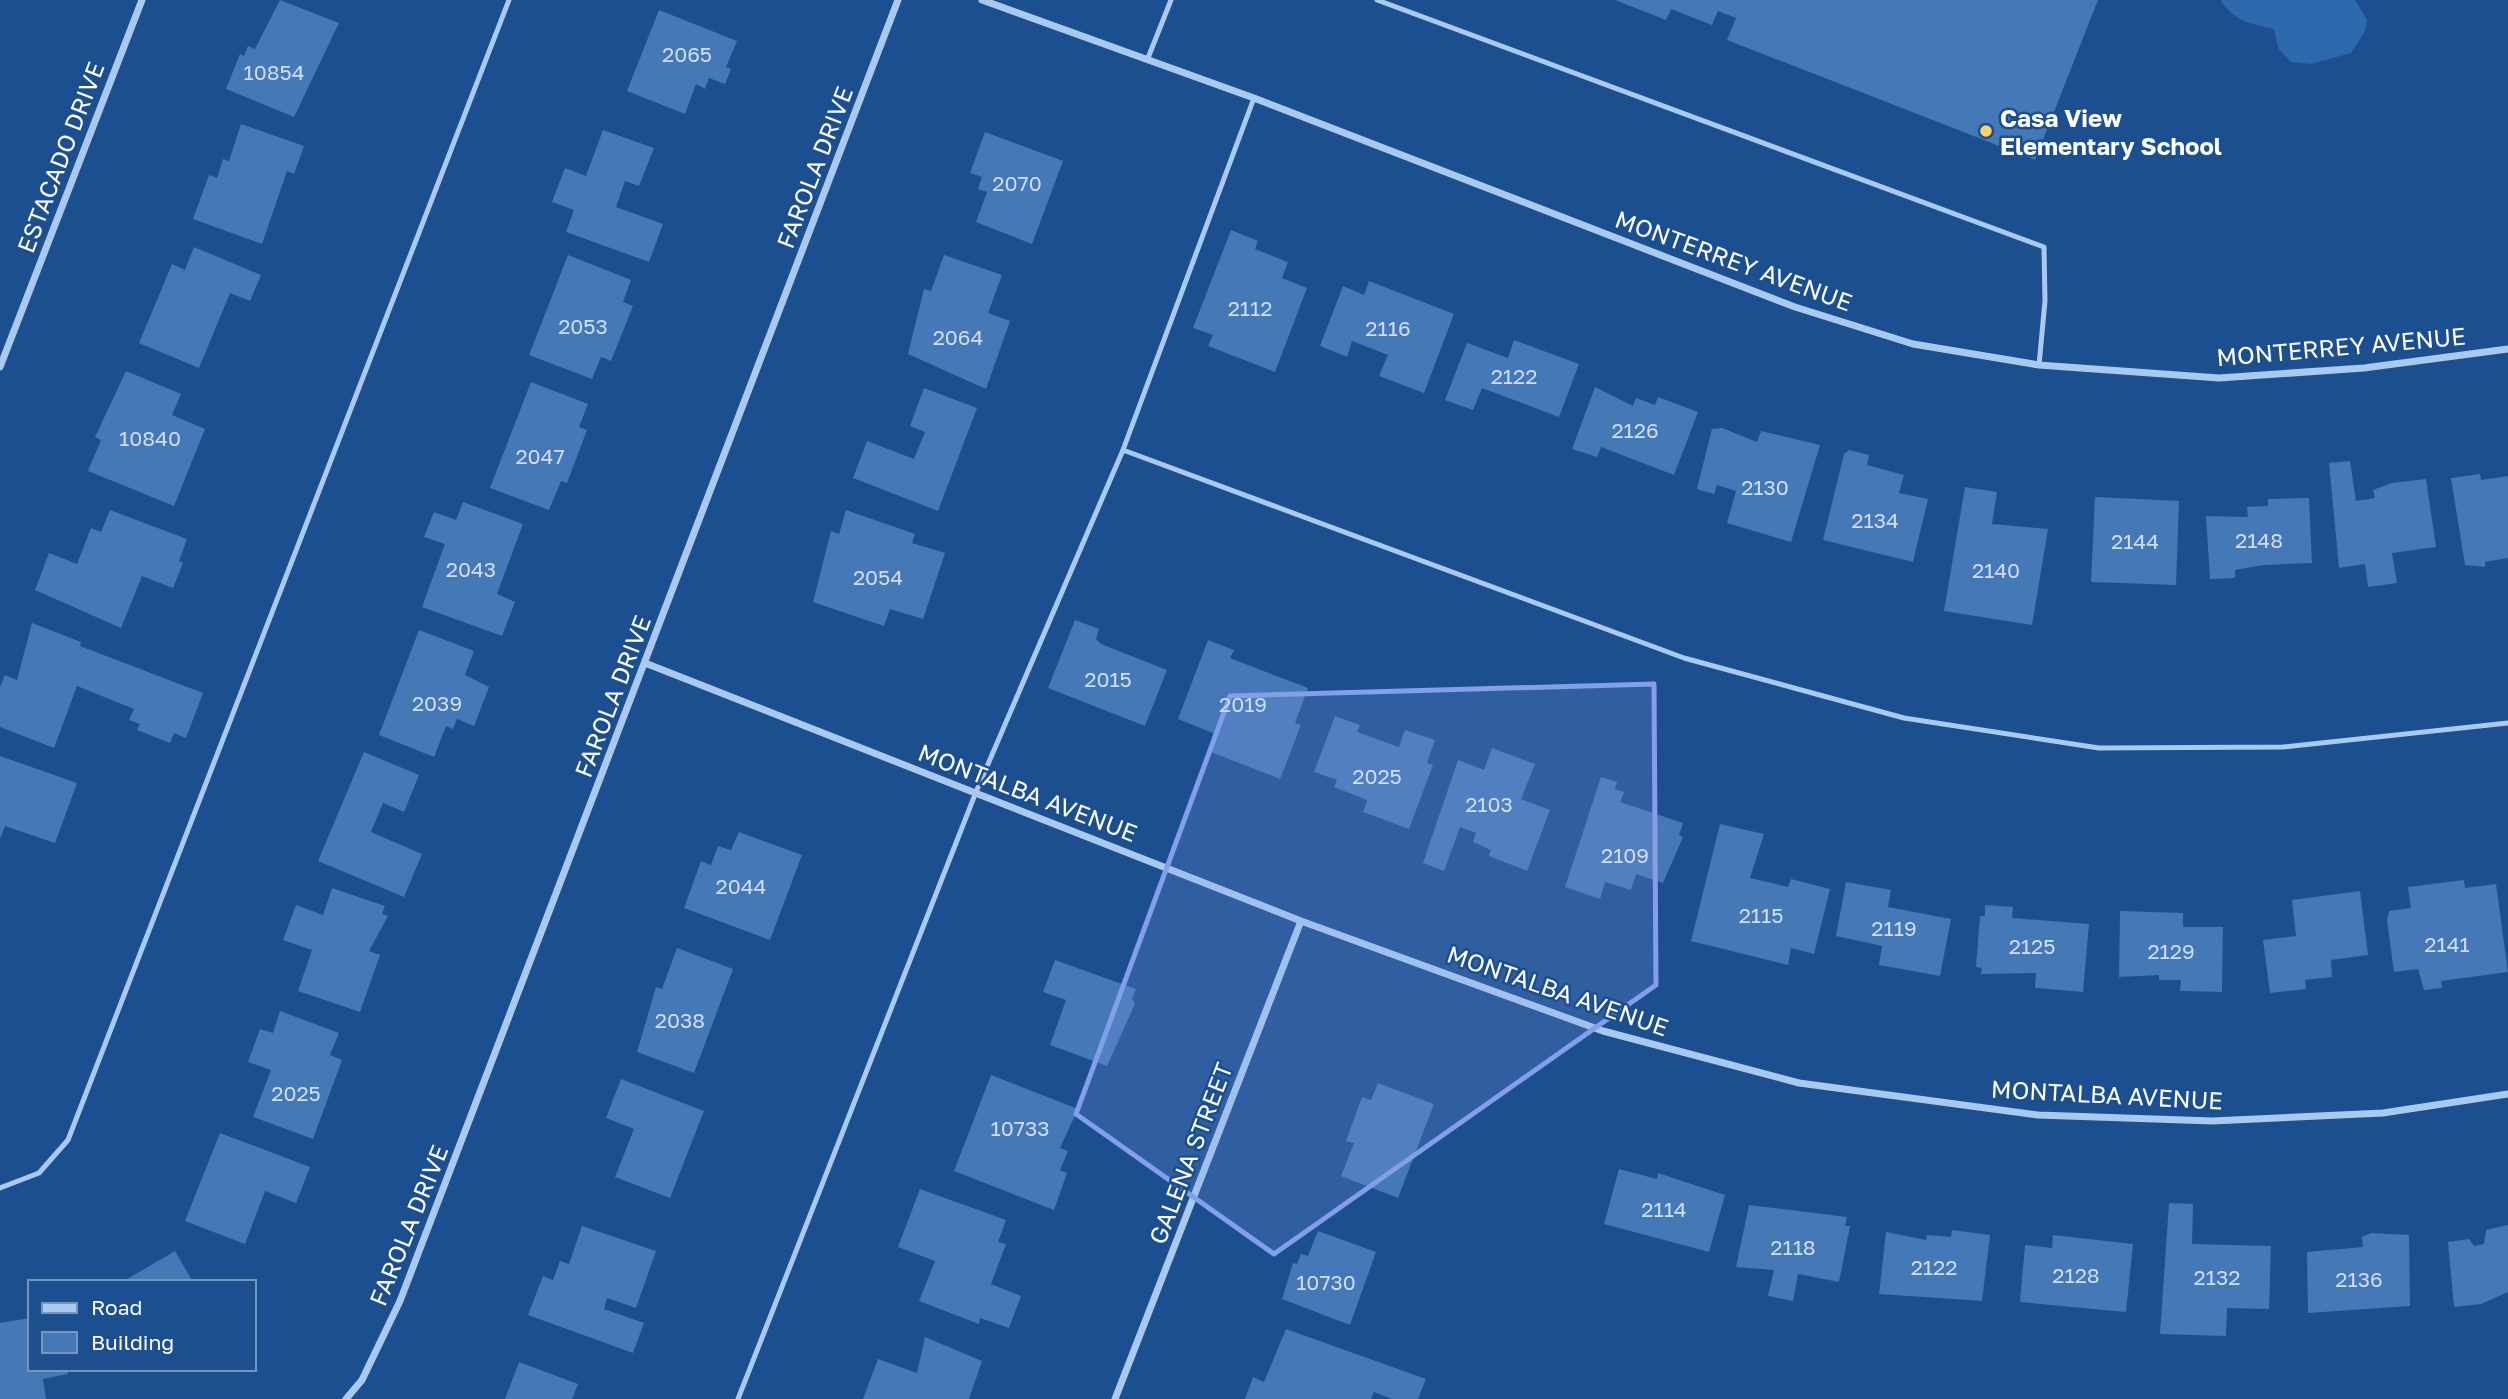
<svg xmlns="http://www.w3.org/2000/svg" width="2508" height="1399" font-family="'Golos Text',sans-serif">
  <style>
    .green { fill: #2e69ad }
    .building { fill: #4478b7 }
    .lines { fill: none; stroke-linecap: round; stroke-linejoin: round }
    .service { stroke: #a9c9ee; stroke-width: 5 }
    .minor { stroke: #a9c9ee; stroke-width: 7 }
    .marked { fill: #839eea; fill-opacity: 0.2; stroke: #839eea; stroke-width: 5; stroke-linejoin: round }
    .poi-dot { fill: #ffd166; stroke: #1b4f8f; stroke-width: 2.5 }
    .labels { text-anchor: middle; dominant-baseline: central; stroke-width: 5; stroke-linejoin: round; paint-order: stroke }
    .number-label { font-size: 21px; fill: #d0dded }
    .poi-label { font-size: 24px; font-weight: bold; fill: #fff; stroke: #1b4f8f; text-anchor: start }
    .street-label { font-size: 24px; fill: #fff; stroke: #1b4f8f }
  </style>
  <rect width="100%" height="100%" fill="#1b4f8f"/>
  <path class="green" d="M2220,0H2355L2367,20L2365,31L2351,53L2311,64L2291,62L2278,48L2274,29C2251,24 2234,21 2220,0Z"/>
  <path class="building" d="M280,0L339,23L294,117L226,89L240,54L244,56L248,46L255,49Z
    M1615,0H2098L2035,160L1727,40L1736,18L1718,11L1712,25L1671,9L1666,20Z
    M659,10L737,41L726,67L731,69L725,84L709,78L705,89L696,84L685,114L627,91Z
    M241,124L304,146L294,174L287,171L262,244L193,219L209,175L217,178L223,159L229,161Z
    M603,130L654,148L639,186L625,181L616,207L663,224L649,262L566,232L574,210L552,202L565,168L586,176Z
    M985,132L1063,161L1032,244L976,222L987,192L978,189L982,177L970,173Z
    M1231,230L1258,241L1255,249L1288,262L1282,278L1307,288L1275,372L1208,346L1213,335L1193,328Z
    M194,247L261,275L250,301L230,293L199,368L139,343L172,264L185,270Z
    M568,255L631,280L623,302L633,306L611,361L601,357L592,379L529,355Z
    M944,255L1002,275L988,313L1010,321L986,389L908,354L924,289L931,291Z
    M1369,281L1454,314L1424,393L1379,376L1388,355L1352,341L1347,357L1320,346L1343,286L1364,295Z
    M1514,340L1579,364L1559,417L1482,388L1473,410L1445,400L1467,343L1508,358Z
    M126,371L181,394L172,415L205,429L174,506L88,471L101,440L95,437Z
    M531,382L588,404L579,427L587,430L567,483L561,481L549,510L490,488Z
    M1595,387L1633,406L1636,398L1655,405L1658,397L1698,412L1674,475L1601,447L1597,457L1572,449Z
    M924,388L977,408L938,511L853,478L867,441L914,459L925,432L910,426Z
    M1722,428L1757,442L1761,431L1820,445L1791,542L1727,523L1736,491L1717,485L1714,494L1697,489L1712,429Z
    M1849,450L1869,455L1867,465L1904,475L1899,493L1928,499L1913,562L1823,540L1844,454Z
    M2350,461L2356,501L2375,498L2373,490L2392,483L2426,479L2436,547L2392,553L2397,583L2368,587L2365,564L2339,568L2329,463Z
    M2480,474L2481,480L2508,476V558L2485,562V567L2465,565L2451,478Z
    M1965,487L1997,492L1992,524L2048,529L2032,625L1944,611Z
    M2095,497L2179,501L2176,585L2091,582Z
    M2309,498L2312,563L2263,565L2235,570V578L2210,579L2206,516L2248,517L2247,507L2268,506V499Z
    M463,502L523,524L497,594L515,602L502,636L422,607L445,544L424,537L434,512L456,520Z
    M110,510L187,539L179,561L183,563L173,588L142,576L121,628L35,590L49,553L77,564L91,528L101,532Z
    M846,510L915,534L912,543L945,553L923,619L890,609L884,626L813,602L831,531L839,534Z
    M1075,620L1099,629L1096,639L1101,644L1167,670L1145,726L1048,688Z
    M32,623L81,642L80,646L203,693L186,738L174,733L170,743L137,730L140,724L129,720L134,709L77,686L54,748L0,727V687L5,675L17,680Z
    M419,630L474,651L465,675L489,687L474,726L457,719L453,729L446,726L434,757L379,735Z
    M1208,640L1234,650L1230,658L1308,688L1295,723L1301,725L1280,779L1211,752L1218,735L1178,719Z
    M1335,716L1360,725L1357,732L1399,747L1405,730L1435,740L1427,763L1433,765L1409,829L1363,812L1367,800L1334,787L1337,780L1314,772Z
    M1492,748L1535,764L1521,799L1550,810L1527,871L1489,856L1491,850L1473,842L1476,833L1460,827L1444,871L1423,863L1458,760L1484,770Z
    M364,752L419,775L404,812L383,803L371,832L422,854L404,897L318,861Z
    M0,756L77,783L55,843L5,826L0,839Z
    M1601,777L1617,782L1615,789L1624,792L1620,802L1683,823L1679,835L1683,837L1663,883L1636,874L1631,890L1605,882L1600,899L1565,887Z
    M1720,824L1764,834L1750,878L1788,887L1791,879L1830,889L1814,954L1791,948L1788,965L1691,941Z
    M739,832L802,855L770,940L684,908L701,861L711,865L718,846L731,850Z
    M2464,880L2465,888L2496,884L2508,972L2441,981L2442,988L2424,990L2418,969L2394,972L2387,920L2389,911L2411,908L2408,887Z
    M1846,882L1891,890L1888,907L1951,919L1940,976L1879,965L1882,946L1836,936Z
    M332,888L385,906L382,914L388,916L369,951L380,955L360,1012L298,991L312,950L283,940L296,905L323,915Z
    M2360,891L2368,955L2331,960L2332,977L2305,980L2306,989L2270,993L2263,940L2296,936L2292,900Z
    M1985,905L2013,907L2012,918L2089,924L2083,992L2035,988L2036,973L1981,974L1982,968L1976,967L1980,916H1985Z
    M2120,911L2183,913V927H2223L2222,992L2180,991L2181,980H2159V975L2119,977Z
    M677,948L733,969L694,1073L637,1052L656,987L662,989Z
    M1055,960L1136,989L1132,999L1135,1004L1107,1066L1050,1045L1066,1000L1043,992Z
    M280,1011L339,1033L330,1055L342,1060L313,1139L253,1117L271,1070L248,1062L260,1029L273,1033Z
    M991,1075L1078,1109L1060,1148L1068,1151L1060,1170L1067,1173L1054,1210L954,1171Z
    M621,1079L704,1111L670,1198L615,1177L634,1129L606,1118Z
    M1378,1083L1434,1104L1398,1198L1341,1176L1354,1143L1346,1141L1362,1097L1371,1100Z
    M220,1133L310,1167L296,1203L265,1191L245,1244L185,1221Z
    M1619,1169L1657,1179L1658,1173L1725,1195L1709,1252L1604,1224Z
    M920,1189L1006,1220L998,1242L1006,1244L991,1284L1021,1296L1009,1328L980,1318L979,1324L919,1301L935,1261L898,1247Z
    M2169,1203L2193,1204L2192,1244L2271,1246L2269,1309L2227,1308L2226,1336L2160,1334Z
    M1749,1205L1847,1217L1845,1226H1850L1839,1282L1798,1274L1793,1301L1768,1296L1774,1270L1736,1267Z
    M2508,1225V1292L2481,1304L2454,1307L2448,1242L2469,1239L2474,1246L2484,1244L2486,1230Z
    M582,1226L656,1251L636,1308L607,1298L604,1309L644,1323L633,1353L528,1315L543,1276L553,1280L560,1261L569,1264Z
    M1952,1230L1990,1235L1982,1301L1879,1294L1886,1232L1926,1240L1927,1235L1951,1237Z
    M1318,1231L1376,1252L1350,1325L1282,1299L1293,1263L1297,1264L1301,1254L1308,1256Z
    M2371,1233L2409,1235L2410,1306L2308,1313L2307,1252L2363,1247L2362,1237Z
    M2053,1235L2133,1244L2126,1312L2020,1302L2025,1245L2052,1248Z
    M175,1251L193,1282H122Z
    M30,1318V1369H67L68,1374L43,1379L46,1399H0V1323Z
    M1286,1329L1426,1379L1418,1399H1392L1374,1392L1371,1399H1245L1253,1377L1264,1382Z
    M925,1337L982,1361L969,1399H863L878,1359L917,1373Z
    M519,1362L578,1384L572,1399H505Z"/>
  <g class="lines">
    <path class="service" d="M1377,0L2044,247L2045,301L2039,365
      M1148,58L1171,0
      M1123,450L1684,658L1904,718L2099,748L2283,747L2508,723
      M0,1188L39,1173L68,1140L509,0
      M738,1399L976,792L1123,450L1254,98"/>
    <path class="minor" d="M982,0L1254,98L1795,307L1913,344L2039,365L2219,378L2364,368L2508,349
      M0,367L142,0
      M645,663L1301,921L1603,1031L1799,1083L2038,1115L2212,1121L2383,1113L2508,1094
      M346,1399L362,1380L400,1301L898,0
      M1115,1399L1301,921"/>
  </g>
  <path class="marked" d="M1654,684L1656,985L1274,1254L1076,1114L1230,696Z"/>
  <circle class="poi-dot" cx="1986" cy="131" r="7"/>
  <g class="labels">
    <g class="number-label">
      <text x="687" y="54">2065</text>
      <text x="274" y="72">10854</text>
      <text x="1017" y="183">2070</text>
      <text x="1250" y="308">2112</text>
      <text x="583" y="326">2053</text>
      <text x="1388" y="328">2116</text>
      <text x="958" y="337">2064</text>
      <text x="1514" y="376">2122</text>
      <text x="1635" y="430">2126</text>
      <text x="150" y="438">10840</text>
      <text x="540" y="456">2047</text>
      <text x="1765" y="487">2130</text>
      <text x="1875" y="520">2134</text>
      <text x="2259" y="540">2148</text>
      <text x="2135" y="541">2144</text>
      <text x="471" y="569">2043</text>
      <text x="1996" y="570">2140</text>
      <text x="878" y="577">2054</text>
      <text x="1108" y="679">2015</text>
      <text x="437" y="703">2039</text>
      <text x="1243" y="704">2019</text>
      <text x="1377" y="776">2025</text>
      <text x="1489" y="804">2103</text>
      <text x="1625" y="855">2109</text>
      <text x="741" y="886">2044</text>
      <text x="1761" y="915">2115</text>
      <text x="1894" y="928">2119</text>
      <text x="2447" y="944">2141</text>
      <text x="2032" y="946">2125</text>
      <text x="2171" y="951">2129</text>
      <text x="680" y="1020">2038</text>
      <text x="296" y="1093">2025</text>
      <text x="1020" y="1128">10733</text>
      <text x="1664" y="1209">2114</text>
      <text x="1793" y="1247">2118</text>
      <text x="1934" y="1267">2122</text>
      <text x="2076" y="1275">2128</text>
      <text x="2217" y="1277">2132</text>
      <text x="2359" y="1279">2136</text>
      <text x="1326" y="1282">10730</text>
    </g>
    <g class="poi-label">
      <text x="2000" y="117">Casa View<tspan x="2000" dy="28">Elementary School</tspan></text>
    </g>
    <g class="street-label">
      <text transform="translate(60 157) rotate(-69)">ESTACADO DRIVE</text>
      <text transform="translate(814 167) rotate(-69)">FAROLA DRIVE</text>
      <text transform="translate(1734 260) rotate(20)">MONTERREY AVENUE</text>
      <text transform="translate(2341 346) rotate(-5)">MONTERREY AVENUE</text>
      <text transform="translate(612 696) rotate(-69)">FAROLA DRIVE</text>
      <text transform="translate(1028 792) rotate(21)">MONTALBA AVENUE</text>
      <text transform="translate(1558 990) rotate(19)">MONTALBA AVENUE</text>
      <text transform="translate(2107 1094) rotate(3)">MONTALBA AVENUE</text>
      <text transform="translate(1190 1153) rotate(-69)">GALENA STREET</text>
      <text transform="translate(408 1225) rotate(-68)">FAROLA DRIVE</text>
    </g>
  </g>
  <rect x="28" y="1280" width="228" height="91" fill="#1b4f8f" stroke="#7695bc" stroke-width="2"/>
  <rect x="42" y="1303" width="35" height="10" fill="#a9c9ee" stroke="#7695bc" stroke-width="2"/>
  <text x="91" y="1315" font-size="21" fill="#ffffff">Road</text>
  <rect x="42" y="1332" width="35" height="21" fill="#4478b7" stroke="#7695bc" stroke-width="2"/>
  <text x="91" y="1350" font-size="21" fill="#ffffff">Building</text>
</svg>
